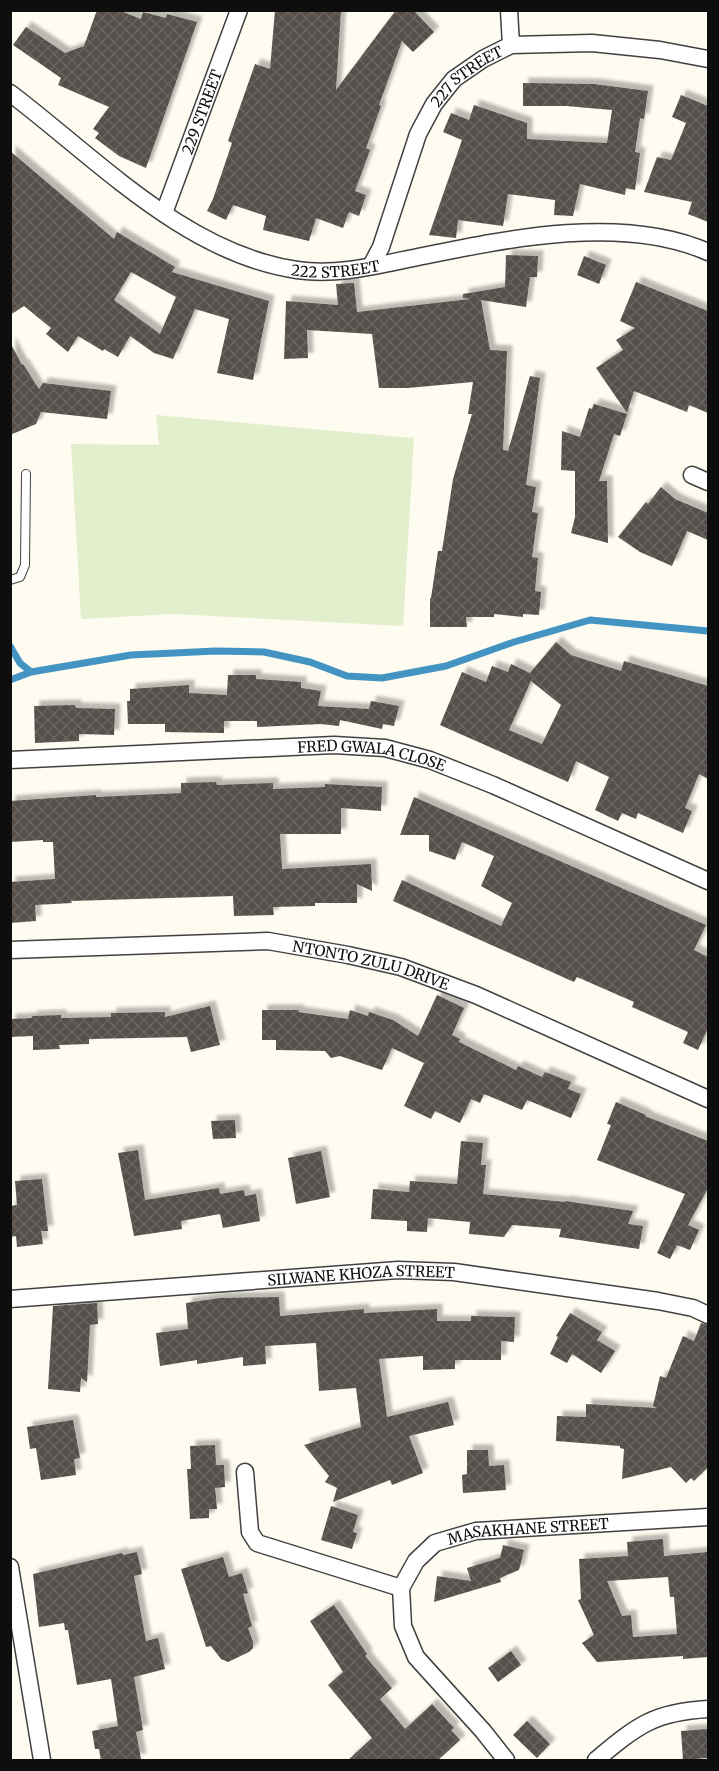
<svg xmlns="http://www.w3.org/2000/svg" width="719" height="1771" font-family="Merriweather,serif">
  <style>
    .pitch { fill: #e3eecd }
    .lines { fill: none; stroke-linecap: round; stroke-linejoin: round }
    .stream { stroke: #4494c3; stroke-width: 7 }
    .building { fill: url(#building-cross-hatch); fill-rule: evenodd; filter: url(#shadow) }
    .service-casing { stroke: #414141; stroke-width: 10 }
    .minor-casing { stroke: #414141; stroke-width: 19 }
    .service { stroke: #fff; stroke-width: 8 }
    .minor { stroke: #fff; stroke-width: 16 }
    .labels { text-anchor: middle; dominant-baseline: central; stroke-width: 6; stroke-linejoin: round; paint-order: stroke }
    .street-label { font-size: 15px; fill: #0e0e0e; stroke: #fff }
  </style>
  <defs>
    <pattern id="building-cross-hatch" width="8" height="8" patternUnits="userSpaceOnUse" patternTransform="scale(1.5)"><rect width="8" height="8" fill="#564f4b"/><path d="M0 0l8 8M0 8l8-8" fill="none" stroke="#696461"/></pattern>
    <filter id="shadow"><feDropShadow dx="5.5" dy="-5.5" stdDeviation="1.5" flood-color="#0004"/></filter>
  </defs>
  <rect width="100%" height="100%" fill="#fefbf0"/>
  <path class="pitch" d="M156,415L414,438L403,626L173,614L81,619L71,444L159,445Z"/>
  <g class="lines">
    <path class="stream" d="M10,646L20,663L31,672
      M10,680L31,672L131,655L216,651L264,652L310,662L347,676L382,678L446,666L514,642L590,620L708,631"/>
  </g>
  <path class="building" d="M97,10H118L141,19L143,12L166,18L167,14L197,22L146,168L119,156L95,138L99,133L93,129L109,107L58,85L61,78L13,45L26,27L65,53L84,46Z
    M275,10H341L336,90L396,10H413L434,32L413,52L402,41L379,105L381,106L366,148L370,150L355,191L366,195L359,216L349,212L343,228L316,218L309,241L263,230L266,216L233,205L226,220L207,211L213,199L232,143L228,141L255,64L270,69Z
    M523,83L594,84L648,91L644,119L640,118L635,152L640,153L635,190L626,188L625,195L580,184L573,216L554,215L555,200L508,194L503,226L458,220L456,238L429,235L462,140L443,132L451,113L469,120L474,105L527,123V139L607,143L612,110L566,106H523Z
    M681,95L708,106V222L688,214L692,202L644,192L657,157L671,160L686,123L672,117Z
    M10,151L114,239L117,232L175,267L172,272L269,301L253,380L217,373L229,319L195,309L173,359L154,353L130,336L118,357L104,349L103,351L78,336L68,352L46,334L51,328L24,306L10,315ZM131,272L176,297L160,334L114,300Z
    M506,255L538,256L537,277H530L526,307L481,300L490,350L507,351L503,450L508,451L530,376L540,378L526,485L536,487L532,512L538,513L532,557L538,558L535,591L541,592L539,615L523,614V617L494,614V617H466L467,627H430V598H431L438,551H442L453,479L472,414H468L473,382L408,388H379L372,334L307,330L308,358L284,359L286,301L338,305L336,284L354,283L357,312L470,299L463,298V294L505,287Z
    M584,256L606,265L599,284L577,275Z
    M636,282L708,311V413L689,405L687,412L634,391L627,413L596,368L623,350L616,340L635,328L620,321Z
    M10,342L22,365L23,364L39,389L43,383L111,391L107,419L41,412L36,424L10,435Z
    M594,404L627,414L620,436L614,434L599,481H607L608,543L571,533L575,517V471L561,470L562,431L580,437L589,408L592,409Z
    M661,487L675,499L708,513V540L687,531L672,566L640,552L618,537L646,502L648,504Z
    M556,642L571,655L621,671L624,661L708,686V779L699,774L685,808L692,811L683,833L638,813L636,819L622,813L618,821L595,810L609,777L576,761L568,782L440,725L462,672L486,682L492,666L508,672L511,664L530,673ZM531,681L561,705L542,744L509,730Z
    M228,675H256V679L301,682V688L321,691L318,706L369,709L371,701L399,706L394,726L383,724L382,729L340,720L339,726L321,724L257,727V721H224V733L165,732V724H128L127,701H130V689L189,685V693L227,695Z
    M75,705L76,708L115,709L114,735L79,734V741L35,743L34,706Z
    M216,782L217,785L273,783V789L325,787V784L382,787L381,811L341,808V834H280L282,869L371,864L372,891L357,884V903H315V906L273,907L274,915L234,916L233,896L71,901L72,903L35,905L36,921L10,923V882L55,879L53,842H43V840L10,842V801L96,795V797L181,793V783Z
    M414,797L706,925L694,950L708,957V1028L698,1050L683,1043L688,1032L632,1007L634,1002L577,977L574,982L393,901L402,880L501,926L512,903L481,886L494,856L462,842L455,860L429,851V835H400Z
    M437,995L464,1008L452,1035L460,1039L459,1042L516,1070L518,1066L542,1077L545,1072L571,1082L568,1089L581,1094L571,1118L527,1100L522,1110L484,1094L480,1103L471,1099L460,1123L435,1111L431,1119L404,1106L424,1063L392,1048L382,1070L340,1056L331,1058L325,1051L276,1050V1040H262V1010H299L298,1012L348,1019L350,1010L368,1016L369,1012L393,1020L418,1036Z
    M210,1006L220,1045L191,1052L187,1037L89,1039V1044L59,1045L60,1049L33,1050V1036L10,1037V1019L32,1018V1016L61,1015V1018L111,1017V1013L165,1012V1017Z
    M616,1102L646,1115L645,1116L708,1141V1188L688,1225L699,1230L690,1250L677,1245L670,1259L657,1253L685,1194L597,1160L611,1125L607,1124Z
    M235,1120L236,1138L213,1139L211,1121Z
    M461,1141L483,1143L481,1165H486L483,1194L565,1202V1201L633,1211L628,1224L643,1226L639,1249L559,1237L561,1229L512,1225L504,1237L469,1234L470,1222L428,1218L427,1232L407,1231V1221L371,1219L373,1189L409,1192L410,1181L457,1184Z
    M138,1150L145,1200L219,1188L220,1194L244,1190L245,1196L256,1194L260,1221L223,1228L220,1214L181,1221L182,1229L134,1236L118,1153Z
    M321,1151L330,1197L296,1204L288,1158Z
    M42,1179L48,1231H41L43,1244L17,1247L16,1236L10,1237V1206L17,1205L15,1181Z
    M279,1297L280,1316L364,1309V1313L437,1309V1321H471V1316L515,1317L514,1342L501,1341V1360H455V1369L423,1370V1356L379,1359L387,1417L448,1402L454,1425L409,1436L423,1473L392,1485L390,1480L333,1502L337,1488L325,1482L329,1476L304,1445L361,1427L356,1388L319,1391L316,1343L265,1346L266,1364L243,1366V1357L197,1364V1360L160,1366L156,1333L188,1329L186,1303L220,1298Z
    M97,1303L98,1324L90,1325L87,1382L81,1378L80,1392L48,1389L53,1306Z
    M570,1313L602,1332L597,1340L615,1351L601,1373L572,1354L567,1363L550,1354L558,1337L556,1336Z
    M701,1323L708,1325V1467L694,1481L691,1478L686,1483L671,1467L622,1479L624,1449L620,1448V1446L556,1441L557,1416L586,1417V1404L657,1408L653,1406L660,1376L666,1378L683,1336L694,1341Z
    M73,1420L80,1458L74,1459L76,1475L41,1480L36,1448L30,1449L27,1427Z
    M215,1445L216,1465H224L225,1487L215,1488L217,1509H209V1518L190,1519L187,1469H191L190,1446Z
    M467,1450H488L489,1466L504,1465L506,1490L463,1493L462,1475L467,1474Z
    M331,1506L358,1515L353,1532L357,1533L352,1549L321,1540Z
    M663,1539L664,1556L708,1552V1657L683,1659V1656L597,1662L582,1643L594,1635L578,1600L581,1599L579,1559L628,1556L627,1542ZM668,1577L670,1597H674L677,1634L633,1637L631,1615L622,1616L607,1581Z
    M503,1545L524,1550L519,1570L500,1578L501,1582L434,1602L437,1576L471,1581L467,1568L500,1558Z
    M137,1552L142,1574L134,1576L146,1641L158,1638L165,1669L134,1677L143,1730L136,1732L141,1759L101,1761L99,1749H95L92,1731L118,1726L111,1679L77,1685L68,1630H65L64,1623L39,1627L33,1574L122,1553L123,1555Z
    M223,1557L229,1577L242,1573L248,1593L243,1594L252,1626L248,1628L253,1642V1648L249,1652L228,1662L221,1659L211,1646L206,1647L181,1569Z
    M334,1605L367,1654L365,1656L392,1688L380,1699L405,1729L432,1704L454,1728L451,1730L460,1740L437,1761H347L372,1738L328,1685L343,1672L310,1621Z
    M511,1651L521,1665L498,1682L488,1668Z
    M527,1721L550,1744L537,1758L513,1735Z
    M708,1729V1758L683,1760L681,1731Z"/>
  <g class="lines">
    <defs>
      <path id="service" d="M10,580L20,577L25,565L26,474"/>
      <g id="minor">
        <path d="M509,10L511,45"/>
        <path id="s1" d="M10,93C96,158 186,254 297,270C338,276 378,265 418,257C506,239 623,214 708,252"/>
        <path id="s2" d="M164,213L239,10"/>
        <path id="s3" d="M371,266L381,247L418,134L434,104L454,79L483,59L511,45L592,43L660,50L708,59"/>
        <path d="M692,475L708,482"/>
        <path id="s4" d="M10,760L334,745L385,748L430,760L493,785L708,881"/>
        <path id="s5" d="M10,950L268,941L348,955L401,967L476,995L708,1099"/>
        <path id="s6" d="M10,1299L398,1270L454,1272L658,1301L693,1308L708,1315"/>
        <path d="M245,1472L250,1532L257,1543L401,1588"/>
        <path d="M10,1567L42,1760"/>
        <path id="s7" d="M506,1760L483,1731L416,1657L403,1626L401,1588L416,1561L435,1543L476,1531L708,1517"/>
        <path d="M596,1760C637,1726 653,1712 708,1709"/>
      </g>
    </defs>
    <use href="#service" class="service-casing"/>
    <use href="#minor" class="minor-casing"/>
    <use href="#service" class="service"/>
    <use href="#minor" class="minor"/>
  </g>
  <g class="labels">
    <g class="street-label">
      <text stroke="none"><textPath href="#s3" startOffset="218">227 STREET</textPath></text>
      <text stroke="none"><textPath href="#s2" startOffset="108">229 STREET</textPath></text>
      <text stroke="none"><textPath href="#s1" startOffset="380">222 STREET</textPath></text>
      <text stroke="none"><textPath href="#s4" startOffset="363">FRED GWALA CLOSE</textPath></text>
      <text stroke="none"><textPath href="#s5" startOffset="364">NTONTO ZULU DRIVE</textPath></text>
      <text stroke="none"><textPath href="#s6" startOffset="352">SILWANE KHOZA STREET</textPath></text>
      <text stroke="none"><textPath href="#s7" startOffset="360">MASAKHANE STREET</textPath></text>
    </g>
  </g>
  <rect width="719" height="1771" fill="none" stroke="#0e0e0e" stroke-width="24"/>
</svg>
